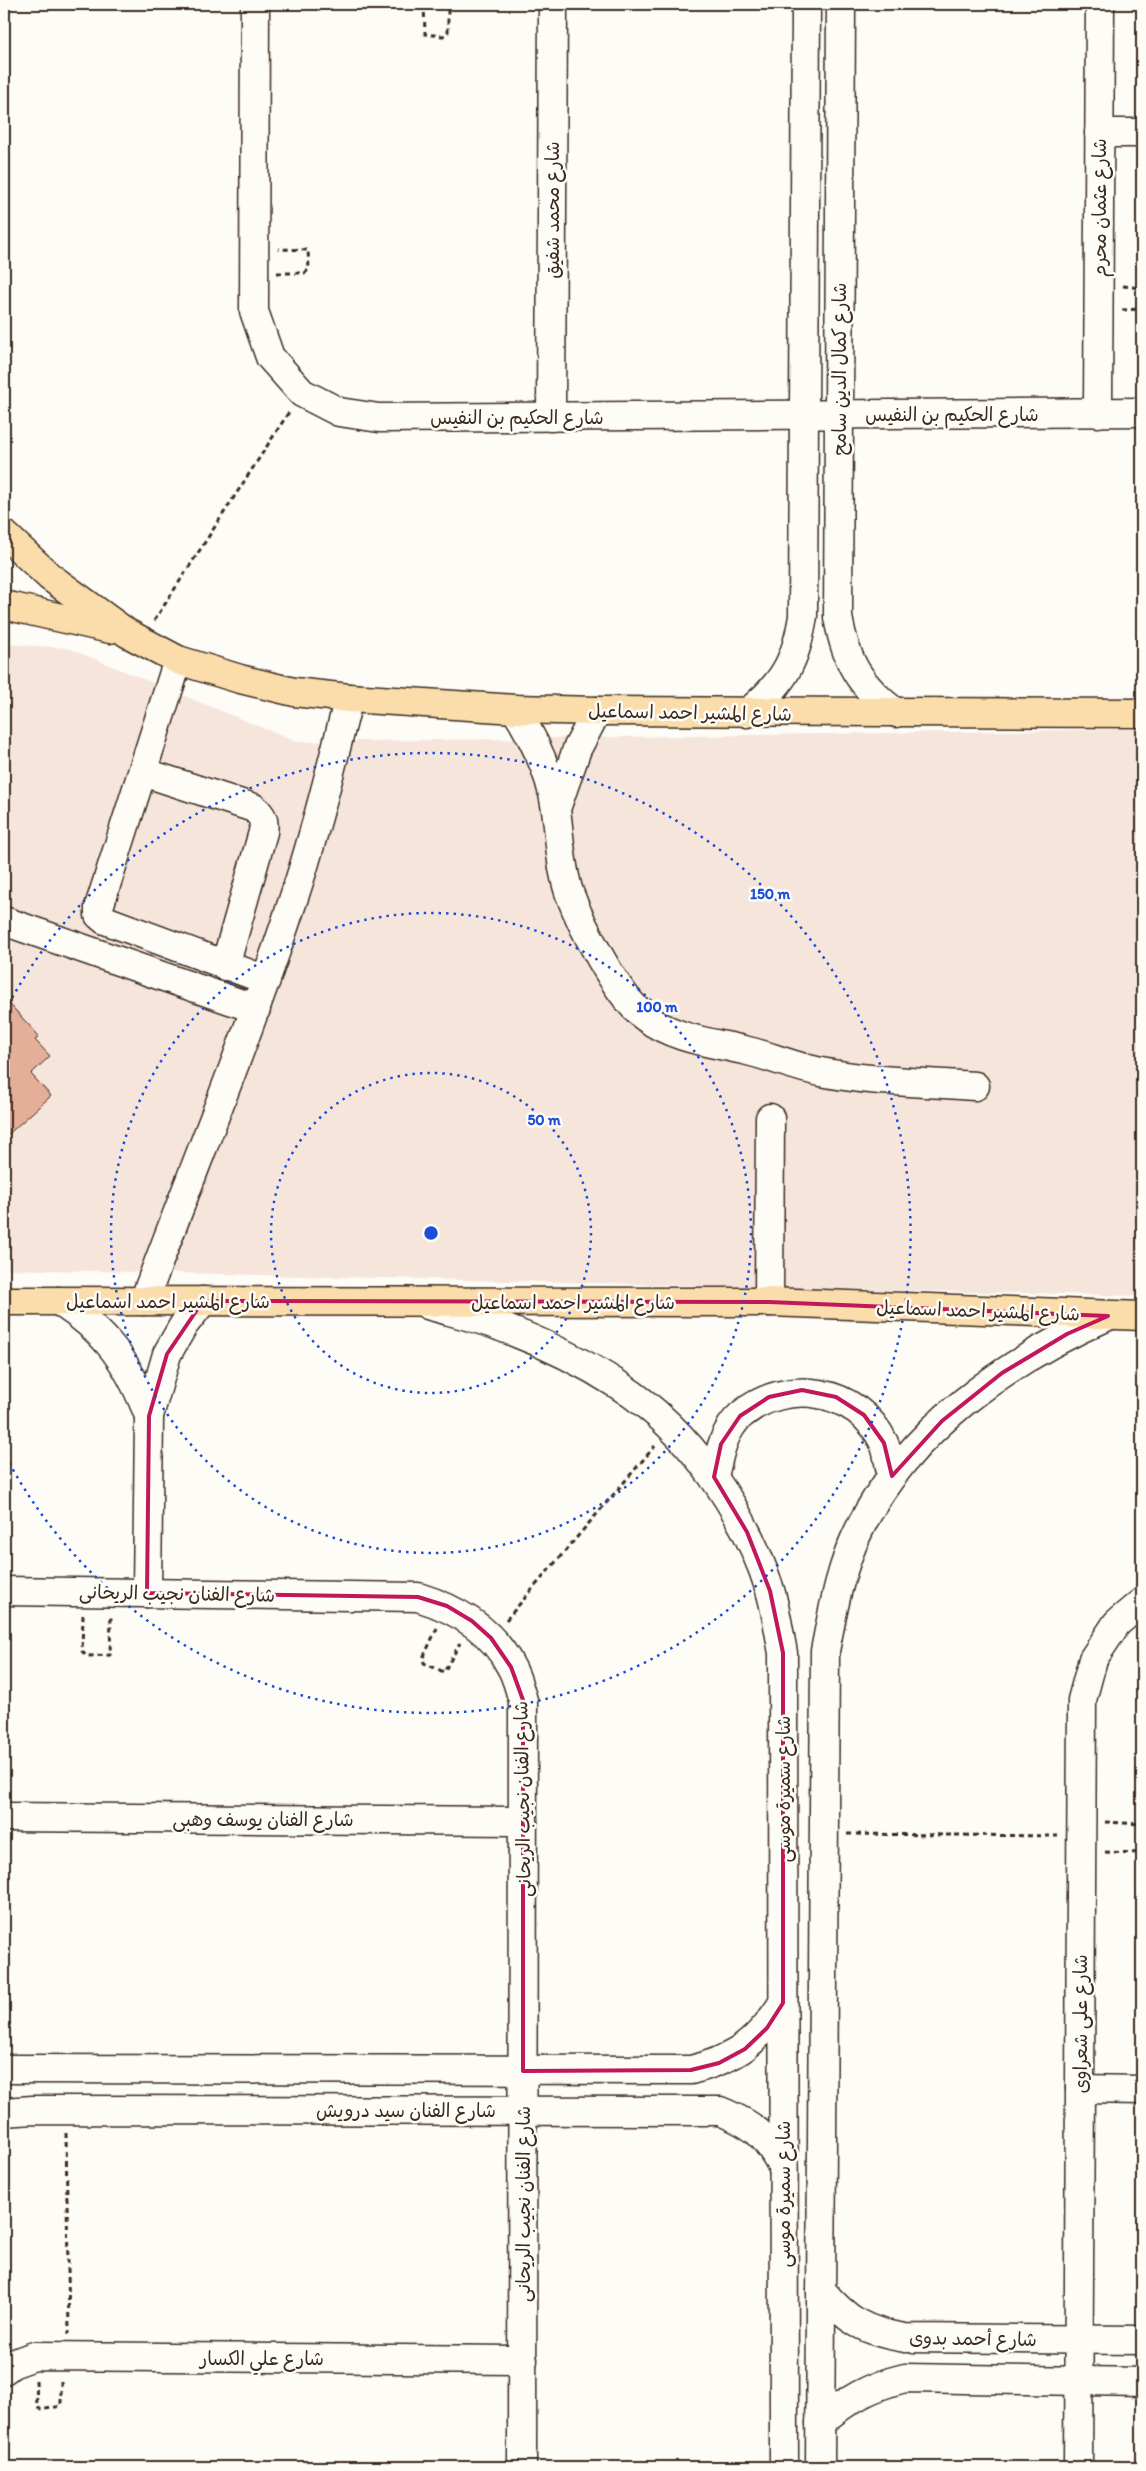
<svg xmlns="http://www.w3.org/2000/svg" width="1146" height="2471" viewBox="0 0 1146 2471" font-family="Itim,'Playpen Sans Arabic',sans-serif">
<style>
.built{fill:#f6e5db}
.building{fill:#e4ae99;stroke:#3b2a1e}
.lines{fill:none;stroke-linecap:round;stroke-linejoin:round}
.minor-casing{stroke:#3b2a1e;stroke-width:31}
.major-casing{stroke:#3b2a1e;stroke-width:31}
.path{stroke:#3b2a1e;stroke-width:3;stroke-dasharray:5 4;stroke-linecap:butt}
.minor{stroke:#fdfcf7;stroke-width:28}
.major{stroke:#faddab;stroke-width:28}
.marked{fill:none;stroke:#c2185b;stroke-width:4;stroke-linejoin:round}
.ring{fill:none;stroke:#1d4ed8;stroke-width:2.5;stroke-dasharray:2.5 5}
.labels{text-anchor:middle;stroke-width:5;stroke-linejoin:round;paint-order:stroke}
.street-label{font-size:19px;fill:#3b2a1e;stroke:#fdfcf7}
.centre{fill:#1d4ed8;stroke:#fdfcf7;stroke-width:2.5}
.ring-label{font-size:15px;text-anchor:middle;font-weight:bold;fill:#1d4ed8;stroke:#fdfcf7;stroke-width:5;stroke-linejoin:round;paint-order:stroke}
</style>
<rect width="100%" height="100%" fill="#fdfcf7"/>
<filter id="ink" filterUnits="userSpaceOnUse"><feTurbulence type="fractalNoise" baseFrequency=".02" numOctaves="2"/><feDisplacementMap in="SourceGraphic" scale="10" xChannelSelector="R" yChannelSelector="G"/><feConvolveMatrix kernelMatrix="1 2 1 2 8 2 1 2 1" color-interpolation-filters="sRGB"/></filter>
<g filter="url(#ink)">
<polygon class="built" points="4,644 68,648 297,742 1142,729 1142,1296 4,1269"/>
<polygon class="building" points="4,998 39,1036 35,1040 50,1056 31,1074 51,1096 4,1138"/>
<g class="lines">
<g class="minor-casing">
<g id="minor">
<polyline points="255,4 254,311 270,357 302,393 339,412 379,418 1142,412"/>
<path d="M841 4 838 617C846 662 859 685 896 713"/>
<polyline points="1099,133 1142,133"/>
<polyline points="1098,413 1100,4"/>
<polyline points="551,417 553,4"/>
<polyline points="178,660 99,907 99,915 105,920 266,980"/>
<path d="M515 709C534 739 551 773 556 810 560 837 560 865 569 892 581 925 617 996 645 1017 675 1039 709 1042 744 1050 770 1056 795 1067 821 1072 871 1082 925 1082 975 1086"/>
<path d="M747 713C783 684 796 662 803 616L806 4"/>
<path d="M143 772 254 808C263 816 265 821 263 832L225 966"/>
<polyline points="556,809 577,749 597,711"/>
<polyline points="4,921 256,1009"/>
<path d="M58 1301C107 1332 128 1362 149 1416"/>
<path d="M144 1301C195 1164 251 1030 296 891 317 828 332 762 349 698"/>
<polyline points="769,1302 770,1118"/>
<path d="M428 1305C452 1312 478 1318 501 1327 542 1342 583 1362 620 1386 690 1431 745 1511 770 1590 776 1610 779 1632 783 1653L784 2467"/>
<path d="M714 1477C719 1455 723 1431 741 1415 786 1377 858 1388 884 1443 888 1452 889 1466 892 1476"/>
<path d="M4 1591 418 1597C457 1609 492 1629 511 1667 517 1677 519 1689 523 1700L522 2467"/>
<polyline points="147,1593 149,1416 167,1354 183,1326 203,1301"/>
<polyline points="4,1817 523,1821"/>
<path d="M4 2069 691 2070C737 2058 757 2043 783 2003"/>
<polyline points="1080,2089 1142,2090"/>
<path d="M4 2112 33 2110 720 2111C756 2126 765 2134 783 2168"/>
<path d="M821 2290C847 2321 866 2332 905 2338L1142 2340"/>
<polyline points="4,2370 12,2364 34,2356 523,2360"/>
<path d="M820 2423C846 2400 871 2386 905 2378L1142 2382"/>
<path d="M820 2467 825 1651C833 1610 840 1568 859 1530 908 1429 1008 1360 1108 1316"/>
<polyline points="1078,2467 1082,1700 1093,1659 1117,1623 1142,1602"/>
</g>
</g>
<g class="major-casing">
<g id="major">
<polyline points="4,534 50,577 127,633 178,660 240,679 294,692 349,698 515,709 597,711 1142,713"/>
<polyline points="4,605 110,629"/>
<polyline points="4,1301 769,1302 1142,1316"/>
</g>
</g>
<g class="path">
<polyline points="424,4 425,34 443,36 448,32 448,4"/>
<polyline points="277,273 305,273 309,269 308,250 278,249"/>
<polyline points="1123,286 1142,288"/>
<polyline points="1122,310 1142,309"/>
<polyline points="154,621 289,412"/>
<polyline points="83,1615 82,1651 86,1656 110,1655 111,1616"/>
<polyline points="506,1620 655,1446"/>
<polyline points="437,1628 423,1658 424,1663 444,1672 460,1643"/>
<polyline points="1105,1822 1142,1824"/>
<polyline points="847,1834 1058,1836"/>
<polyline points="5,1840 6,2046"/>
<polyline points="1105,1852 1142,1853"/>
<polyline points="66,2133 69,2334"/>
<polyline points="36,2380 37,2406 41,2410 61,2406 61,2380"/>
</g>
<use href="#minor" class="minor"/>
<use href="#major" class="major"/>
</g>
</g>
<path class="marked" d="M203 1301 769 1302 1108 1316 1067 1334 1002 1373 942 1421 892 1476 884 1443 864 1415 836 1397 802 1390 769 1397 740 1416 721 1444 714 1477 747 1532 770 1591 783 1653V2003L767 2028 745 2049 719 2063 691 2070 523 2071V1700L511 1667 491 1638 472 1621 447 1606 418 1597 147 1593 149 1416 167 1354Z"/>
<g class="ring">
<circle cx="431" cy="1233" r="160"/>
<circle cx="431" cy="1233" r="320"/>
<path d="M5 1011A480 480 0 1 1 5 1455"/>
</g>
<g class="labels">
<g class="street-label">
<text transform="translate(1099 208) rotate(-90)" y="7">شارع عثمان محرم</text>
<text transform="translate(552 210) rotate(-90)" y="7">شارع محمد شفيق</text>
<text transform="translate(839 369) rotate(-90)" y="7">شارع كمال الدين سامح</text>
<text x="952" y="421">شارع الحكيم بن النفيس</text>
<text x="517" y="424">شارع الحكيم بن النفيس</text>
<text transform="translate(690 712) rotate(1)" y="7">شارع المشير احمد اسماعيل</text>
<text x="168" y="1308">شارع المشير احمد اسماعيل</text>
<text x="573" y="1309">شارع المشير احمد اسماعيل</text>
<text transform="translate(978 1310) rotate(2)" y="7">شارع المشير احمد اسماعيل</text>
<text transform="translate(177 1593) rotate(1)" y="7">شارع الفنان نجيب الريحانى</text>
<text transform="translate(783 1789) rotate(-90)" y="7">شارع سميرة موسى</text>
<text transform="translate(522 1799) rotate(-91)" y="7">شارع الفنان نجيب الريحانى</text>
<text x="263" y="1826">شارع الفنان يوسف وهبى</text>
<text transform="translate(1080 2024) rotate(-90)" y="7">شارع على شعراوى</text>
<text x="406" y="2117">شارع الفنان سيد درويش</text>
<text transform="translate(783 2194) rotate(-90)" y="7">شارع سميرة موسى</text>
<text transform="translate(523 2204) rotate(-90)" y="7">شارع الفنان نجيب الريحانى</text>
<text transform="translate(973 2338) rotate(1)" y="7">شارع أحمد بدوى</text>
<text x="262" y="2365">شارع علي الكسار</text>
</g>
</g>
<circle cx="431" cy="1233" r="8" class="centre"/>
<g class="ring-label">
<text x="770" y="899">150 m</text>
<text x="657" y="1012">100 m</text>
<text x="544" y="1125">50 m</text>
</g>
<rect width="1146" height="2471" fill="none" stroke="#fdfcf7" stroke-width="20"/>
<rect x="10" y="10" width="1126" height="2451" fill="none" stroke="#3b2a1e" stroke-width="2" filter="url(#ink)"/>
</svg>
